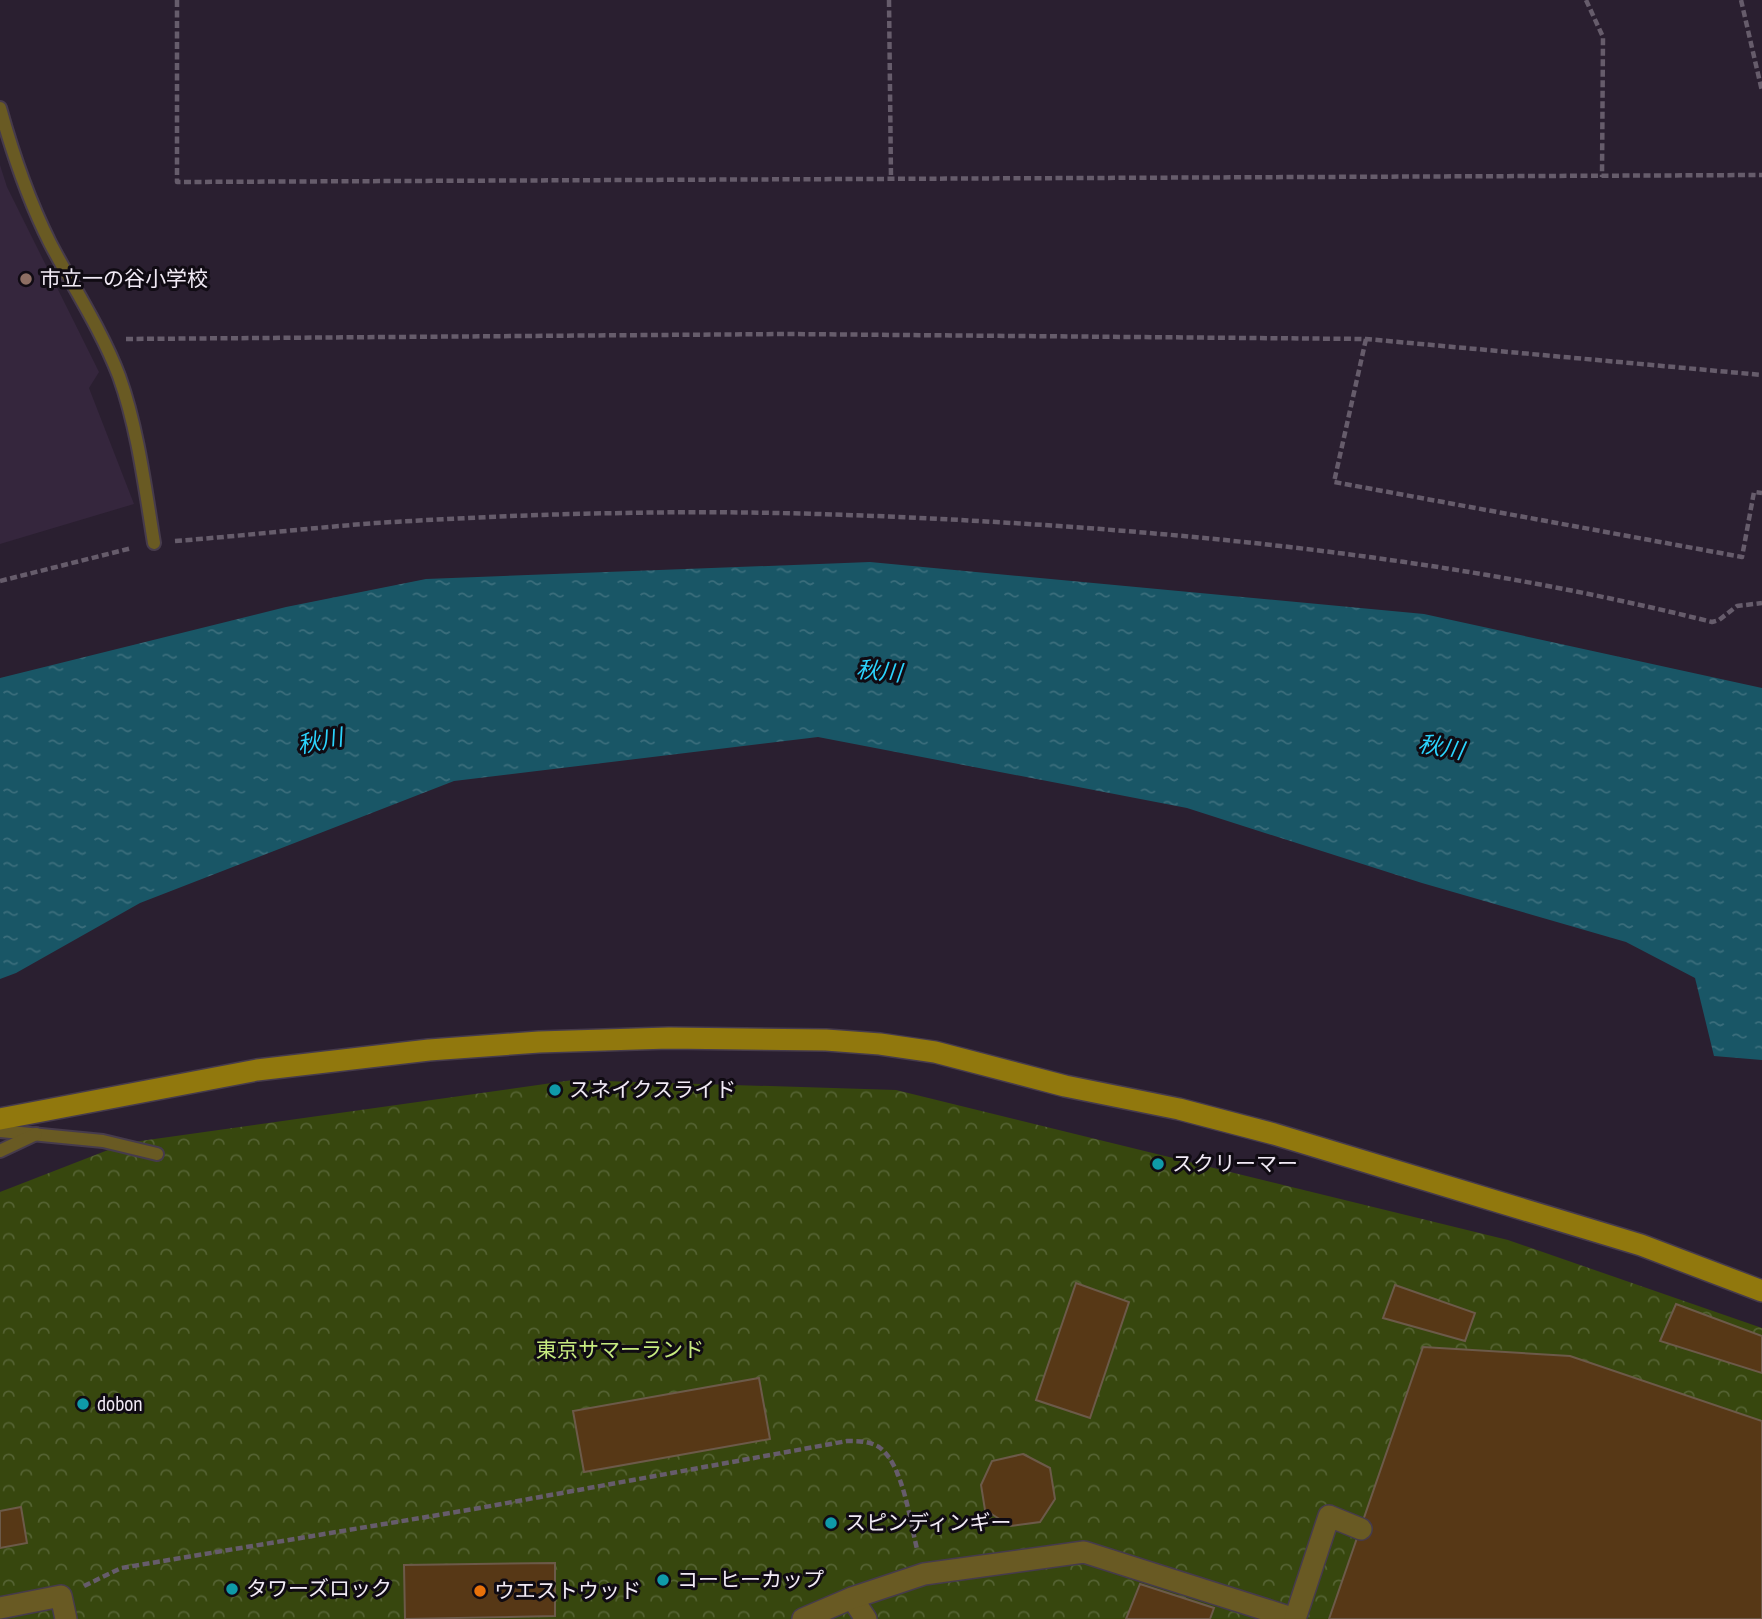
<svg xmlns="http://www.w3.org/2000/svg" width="1762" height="1619" viewBox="0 0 1762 1619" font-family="'PT Sans Narrow','Noto Sans JP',sans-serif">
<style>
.built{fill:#35263d}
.park{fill:url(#park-crowns)}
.water{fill:url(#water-ripples)}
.building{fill:#573816;stroke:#6c5a49;stroke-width:2}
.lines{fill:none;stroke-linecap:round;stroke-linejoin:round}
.lane-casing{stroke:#463b4c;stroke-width:16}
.street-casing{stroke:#463b4c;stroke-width:24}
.secondary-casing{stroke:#463b4c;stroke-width:24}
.path{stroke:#665c6b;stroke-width:4.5;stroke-dasharray:7 3.5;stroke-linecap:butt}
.lane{stroke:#695a23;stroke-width:12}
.street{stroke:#695a23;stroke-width:21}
.secondary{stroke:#91780d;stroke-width:21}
.education-dot{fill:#8d6e63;stroke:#100b13;stroke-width:2.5}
.culture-dot{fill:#0f9aa8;stroke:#100b13;stroke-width:2.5}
.food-dot{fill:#e8710a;stroke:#100b13;stroke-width:2.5}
.labels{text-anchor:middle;stroke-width:6;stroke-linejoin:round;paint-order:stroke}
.poi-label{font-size:21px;fill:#f1eaf5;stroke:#100b13;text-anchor:start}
.park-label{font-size:21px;fill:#c7eb80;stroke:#100b13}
.water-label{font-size:23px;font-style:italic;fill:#2bd4fe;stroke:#100b13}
</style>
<defs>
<pattern id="park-crowns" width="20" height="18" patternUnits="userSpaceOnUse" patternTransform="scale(1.75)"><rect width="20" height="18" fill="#37470e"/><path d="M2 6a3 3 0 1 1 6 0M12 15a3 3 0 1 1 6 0" fill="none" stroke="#546232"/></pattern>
<pattern id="water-ripples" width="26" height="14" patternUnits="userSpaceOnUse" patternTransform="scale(1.75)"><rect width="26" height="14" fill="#195666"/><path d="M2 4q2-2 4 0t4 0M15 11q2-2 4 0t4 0" fill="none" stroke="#3b6e7c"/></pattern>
</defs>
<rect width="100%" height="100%" fill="#2a1f30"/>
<polygon class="built" points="0,165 7,187 99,372 89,388 134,504 0,544"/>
<polygon class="park" points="573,1080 896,1090 1508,1240 1762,1328 1762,1619 0,1619 0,1192 126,1143"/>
<polygon class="water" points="870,562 1424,614 1762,688 1762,1060 1714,1056 1695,978 1626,942 1422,883 1187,808 818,737 454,781 140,903 16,973 0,979 0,678 286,607 426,579"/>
<g class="building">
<polygon points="1076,1283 1129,1302 1090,1418 1036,1400"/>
<polygon points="1395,1285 1475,1313 1465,1341 1383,1318"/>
<polygon points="1676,1304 1762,1336 1762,1373 1660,1341"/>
<polygon points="1423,1347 1570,1356 1762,1421 1762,1619 1329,1619"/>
<polygon points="759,1378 770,1439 584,1472 573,1411"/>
<polygon points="1023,1454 1050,1468 1055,1499 1040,1522 1011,1526 985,1510 981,1485 992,1461"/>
<polygon points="21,1507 27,1543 0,1548 0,1511"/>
<polygon points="555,1563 555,1616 405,1619 404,1565"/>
<polygon points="1140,1584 1214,1608 1210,1619 1126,1619"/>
</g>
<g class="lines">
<g class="lane-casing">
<g id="lane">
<path d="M0 108C13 155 28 199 50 243 73 287 101 329 119 376 138 429 145 488 154 543"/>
<polyline points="0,1131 103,1141 157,1154"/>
<polyline points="0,1151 36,1134"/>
</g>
</g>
<g class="street-casing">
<g id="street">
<polyline points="852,1598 866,1619"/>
<polyline points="0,1608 61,1596 66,1619"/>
<polyline points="803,1619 852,1598 924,1574 1084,1552 1295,1619"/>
<polyline points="1295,1619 1329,1516 1361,1529"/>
</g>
</g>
<g class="secondary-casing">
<polyline id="secondary" points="0,1119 257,1070 429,1050 539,1042 669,1038 826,1040 880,1044 935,1052 1065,1086 1179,1109 1274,1134 1641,1245 1762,1291"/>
</g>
<g class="path">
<polyline points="177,0 177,182 1762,175"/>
<polyline points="889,0 891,179"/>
<polyline points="1586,0 1603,37 1602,177"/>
<polyline points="1741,0 1762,91"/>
<polyline points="126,339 787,334 1366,339 1762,375"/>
<polyline points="1366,339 1334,482 1742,557 1754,492 1762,493"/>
<path d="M175 541C242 536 309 528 376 523 459 518 542 514 625 513 764 510 905 516 1044 525 1268 540 1493 567 1712 622L1719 620 1737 606 1762 603"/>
<polyline points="0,581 132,548"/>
<path d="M84 1586 121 1568 474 1509 847 1441C858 1441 869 1441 879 1447 903 1464 910 1521 917 1549"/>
</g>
<use href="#lane" class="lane"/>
<use href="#street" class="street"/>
<use href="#secondary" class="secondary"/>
</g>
<circle class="education-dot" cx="26" cy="279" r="7"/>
<g class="culture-dot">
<circle cx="555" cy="1090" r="7"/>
<circle cx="1158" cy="1164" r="7"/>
<circle cx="83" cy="1404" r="7"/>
<circle cx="831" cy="1523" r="7"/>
<circle cx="663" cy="1580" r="7"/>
<circle cx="232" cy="1589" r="7"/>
</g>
<circle class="food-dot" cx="480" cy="1591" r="7"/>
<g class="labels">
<g class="poi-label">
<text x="40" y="286">市立一の谷小学校</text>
<text x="569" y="1097">スネイクスライド</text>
<text x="1172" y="1171">スクリーマー</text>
<text x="97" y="1411">dobon</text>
<text x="845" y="1530">スピンディンギー</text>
<text x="677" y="1587">コーヒーカップ</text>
<text x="246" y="1596">タワーズロック</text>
<text x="494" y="1598">ウエストウッド</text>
</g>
<g class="park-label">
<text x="620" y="1357">東京サマーランド</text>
</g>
<g class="water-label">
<text transform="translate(879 671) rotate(5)" y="8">秋川</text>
<text transform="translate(320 741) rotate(-11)" y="8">秋川</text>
<text transform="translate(1441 747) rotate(10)" y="8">秋川</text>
</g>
</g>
</svg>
